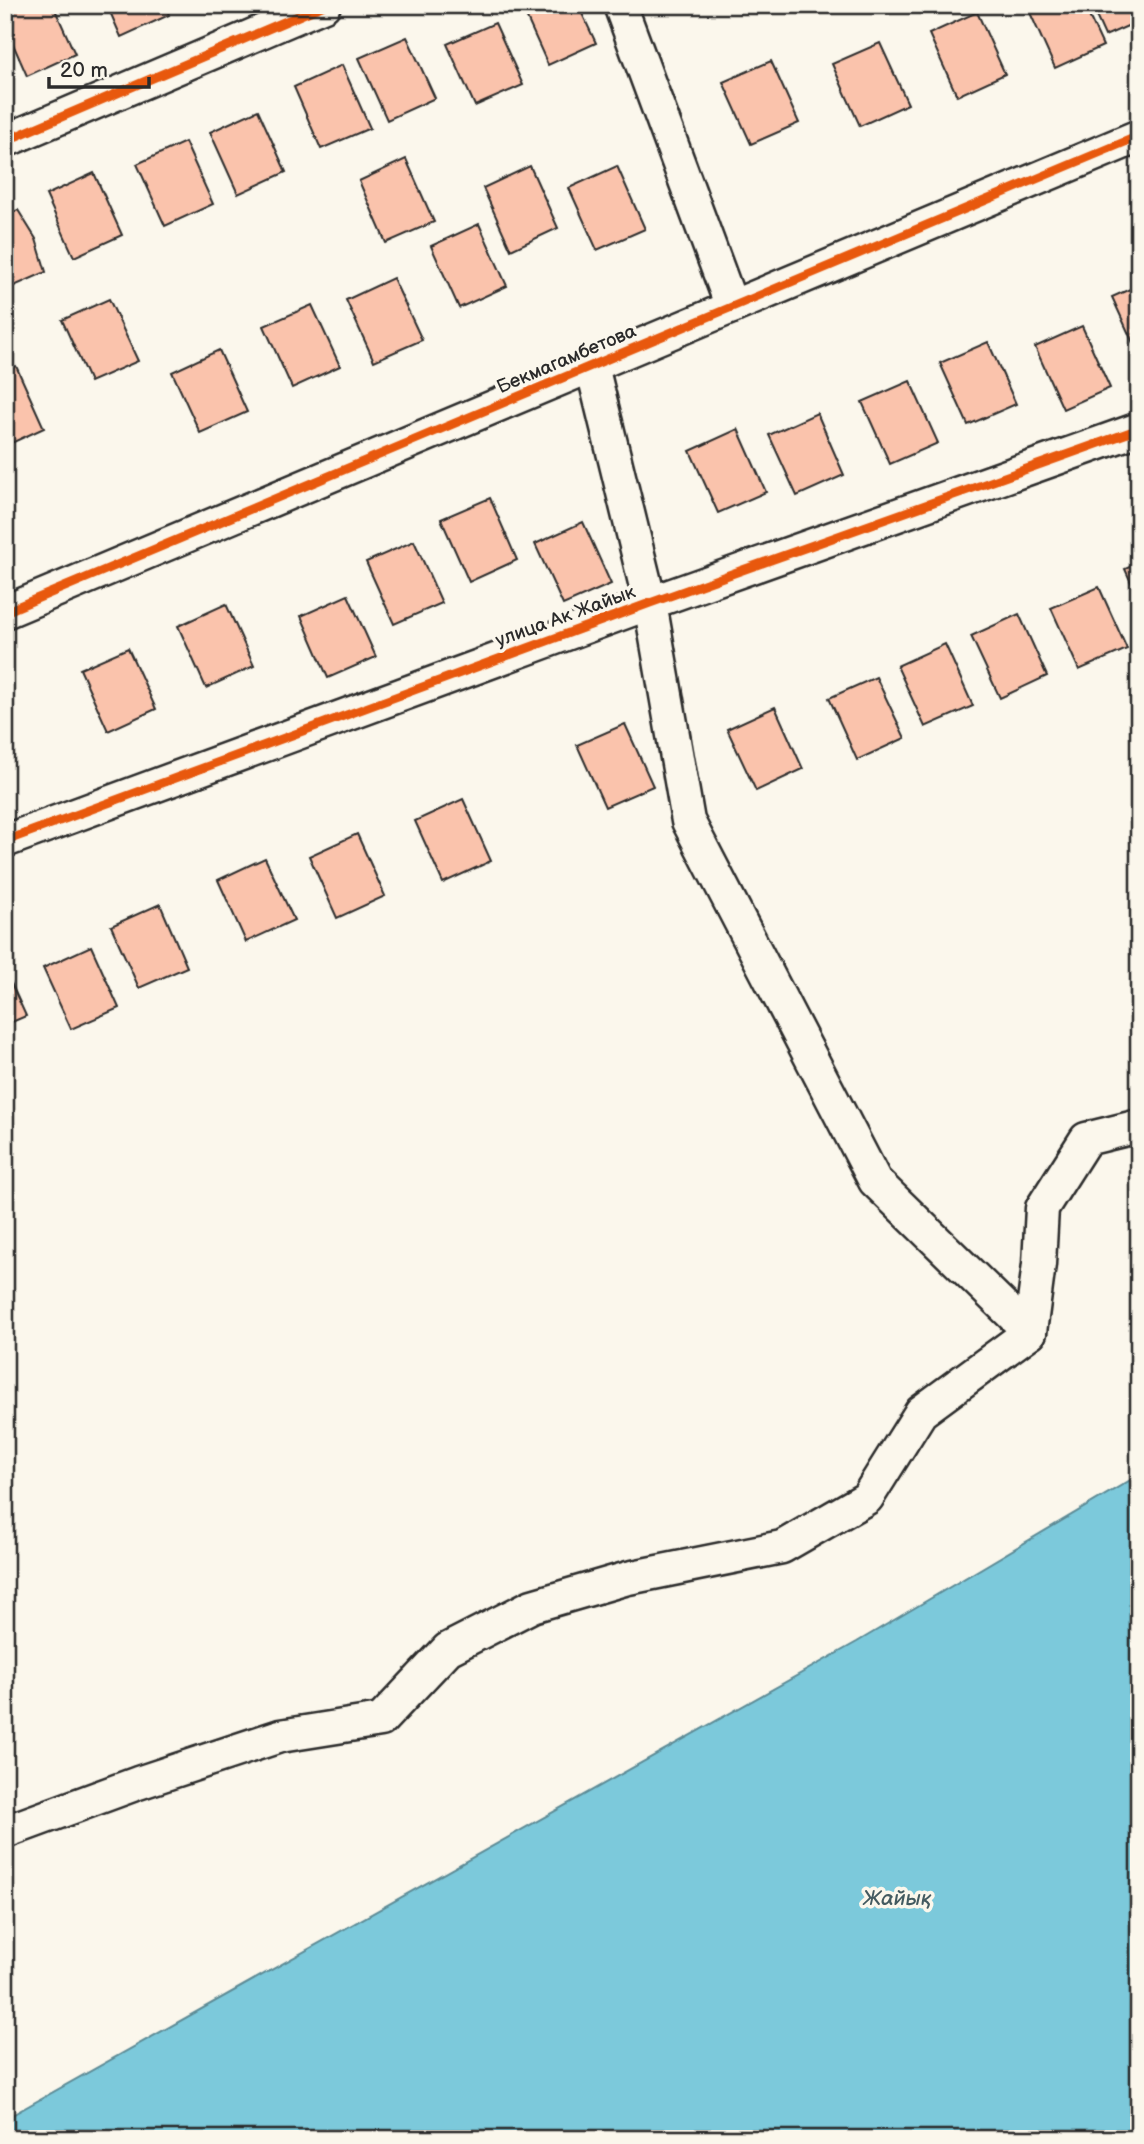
<svg xmlns="http://www.w3.org/2000/svg" width="1144" height="2144" viewBox="0 0 1144 2144" font-family="'Balsamiq Sans',sans-serif">
<style>
.water{fill:#7cc9db;stroke:#5c8a95;stroke-width:2}
.building{fill:#fac3ac;stroke:#2b2b2b;stroke-width:2}
.lines{fill:none;stroke-linecap:round;stroke-linejoin:round}
.minor-casing{stroke:#2b2b2b;stroke-width:37}
.minor{stroke:#fbf7ec;stroke-width:32}
.cycleway-casing{stroke:#fbf7ec;stroke-width:13}
.cycleway{stroke:#e8590c;stroke-width:9}
.labels{text-anchor:middle;stroke-width:7;stroke-linejoin:round;paint-order:stroke}
.street-label{font-size:19px;fill:#2b2b2b;stroke:#fbf7ec}
.water-label{font-size:21px;font-style:italic;fill:#435a60;stroke:#fbf7ec}
</style>
<rect width="100%" height="100%" fill="#fbf7ec"/>
<filter id="ink" filterUnits="userSpaceOnUse"><feTurbulence type="fractalNoise" baseFrequency=".0143" numOctaves="2"/><feDisplacementMap in="SourceGraphic" scale="14" xChannelSelector="R" yChannelSelector="G"/><feConvolveMatrix kernelMatrix="1 2 1 2 8 2 1 2 1" color-interpolation-filters="sRGB"/></filter>
<g filter="url(#ink)">
<polygon class="water" points="1139,1475 1139,2139 5,2139 5,2119 857,1642"/>
<g class="building">
<polygon points="18,5 53,5 75,54 27,76 5,26 5,11"/>
<polygon points="107,5 165,5 169,15 121,37"/>
<polygon points="521,5 578,5 596,43 548,65"/>
<polygon points="1084,5 1103,46 1055,68 1027,6"/>
<polygon points="1091,5 1139,5 1139,21 1105,36"/>
<polygon points="977,12 1005,74 957,96 929,34"/>
<polygon points="495,23 523,85 475,106 447,44"/>
<polygon points="407,37 435,98 387,120 359,58"/>
<polygon points="880,43 908,104 860,126 832,64"/>
<polygon points="771,61 799,123 751,144 723,82"/>
<polygon points="342,65 370,128 321,149 294,87"/>
<polygon points="258,110 286,172 238,194 210,132"/>
<polygon points="185,142 213,204 165,226 137,164"/>
<polygon points="406,159 434,222 386,243 359,181"/>
<polygon points="530,166 558,228 511,250 483,188"/>
<polygon points="617,166 645,229 597,250 569,188"/>
<polygon points="94,173 122,235 74,257 46,195"/>
<polygon points="18,210 36,239 46,272 5,290 5,215"/>
<polygon points="479,224 507,286 459,308 431,246"/>
<polygon points="393,278 422,340 374,361 346,300"/>
<polygon points="1139,285 1139,356 1112,297"/>
<polygon points="109,299 138,361 90,382 62,320"/>
<polygon points="312,305 340,366 292,388 264,326"/>
<polygon points="1082,326 1110,388 1063,409 1035,347"/>
<polygon points="988,342 1016,404 968,425 940,363"/>
<polygon points="219,350 247,412 200,433 172,372"/>
<polygon points="16,366 44,428 5,446 5,371"/>
<polygon points="910,381 938,443 890,464 862,402"/>
<polygon points="817,413 844,475 797,496 769,435"/>
<polygon points="738,429 766,492 718,513 690,451"/>
<polygon points="490,498 517,560 469,582 441,519"/>
<polygon points="583,522 611,584 563,605 535,544"/>
<polygon points="414,541 442,603 394,624 366,562"/>
<polygon points="1139,563 1139,600 1125,569"/>
<polygon points="1099,587 1127,649 1079,670 1051,608"/>
<polygon points="348,595 376,657 328,678 301,616"/>
<polygon points="226,604 254,666 206,688 178,626"/>
<polygon points="1019,614 1047,676 1000,698 971,636"/>
<polygon points="945,644 973,706 925,727 897,666"/>
<polygon points="128,648 156,709 108,731 80,669"/>
<polygon points="876,677 905,738 857,760 829,698"/>
<polygon points="775,707 803,769 756,791 727,729"/>
<polygon points="625,724 653,786 605,807 577,745"/>
<polygon points="463,799 491,861 443,883 415,821"/>
<polygon points="357,834 385,896 337,918 309,856"/>
<polygon points="265,858 294,920 246,942 218,880"/>
<polygon points="160,904 187,967 139,988 111,926"/>
<polygon points="91,946 119,1008 71,1029 43,968"/>
<polygon points="5,970 26,1016 5,1025"/>
</g>
<g class="lines">
<g class="minor-casing">
<g id="minor">
<polyline points="620,5 732,307"/>
<polyline points="5,141 324,5"/>
<polyline points="592,366 650,603 688,821 875,1181 1030,1332"/>
<polyline points="5,612 1139,136"/>
<polyline points="5,841 650,603 1139,429"/>
<polyline points="5,1832 138,1783 280,1736 381,1720 448,1649 532,1606 628,1578 782,1547 867,1498 921,1412 1030,1332 1039,1264 1042,1208 1086,1139 1139,1126"/>
</g>
</g>
<use href="#minor" class="minor"/>
<g class="cycleway-casing">
<g id="cycleway">
<polyline points="5,141 324,5"/>
<polyline points="5,612 1139,136"/>
<polyline points="5,841 650,603 1139,429"/>
</g>
</g>
<use href="#cycleway" class="cycleway"/>
</g>
</g>
<g class="labels">
<g class="street-label">
<text transform="translate(566 358) rotate(-23)" y="7">Бекмагамбетова</text>
<text transform="translate(565 615) rotate(-20)" y="7">улица Ак Жайык</text>
</g>
<g class="water-label">
<text x="897" y="1905">Жайық</text>
</g>
</g>
<rect width="1144" height="2144" fill="none" stroke="#fbf7ec" stroke-width="28"/>
<rect x="14" y="14" width="1116" height="2116" fill="none" stroke="#2b2b2b" stroke-width="2.5" filter="url(#ink)"/>
<path d="M49 77v10h100v-10" fill="none" stroke="#2b2b2b" stroke-width="3.5"/>
<text x="60" y="77" font-size="21" fill="#2b2b2b" stroke="#fbf7ec" stroke-width="5" paint-order="stroke">20 m</text>
</svg>
